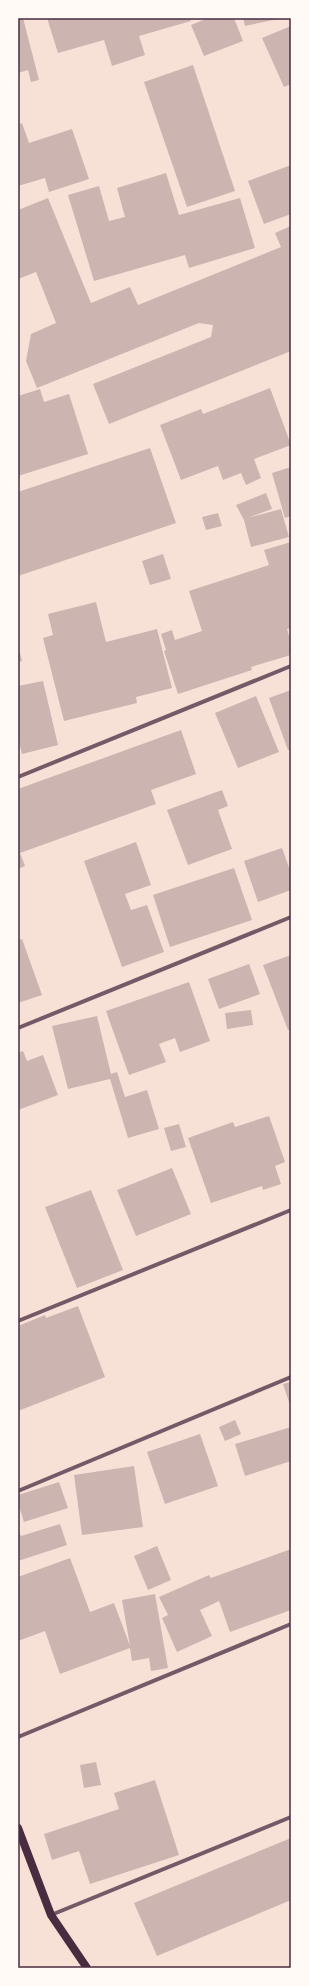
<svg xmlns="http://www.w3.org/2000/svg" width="309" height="1986" viewBox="0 0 309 1986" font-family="Mulish,sans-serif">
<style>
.building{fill:#ccb4b1}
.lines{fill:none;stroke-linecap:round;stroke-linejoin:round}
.minor{stroke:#755966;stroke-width:4}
.secondary{stroke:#4a2c40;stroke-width:8}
.neatline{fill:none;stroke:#4a2c40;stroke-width:1.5}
</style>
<rect width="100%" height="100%" fill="#f7e1d7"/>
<g class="building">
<polygon points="18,18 23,18 39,80 31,82 28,70 18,73"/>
<polygon points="47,18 190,18 191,21 139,36 145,55 112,66 104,40 58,53"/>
<polygon points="208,18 234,18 243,41 204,56 191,25"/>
<polygon points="243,18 278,18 278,19 245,26"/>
<polygon points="291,26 291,84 284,87 262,38"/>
<polygon points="193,65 235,191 187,207 144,82"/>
<polygon points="22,123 29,143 72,129 89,179 49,192 45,178 18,186 18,125"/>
<polygon points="291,165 291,214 264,224 248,181"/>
<polygon points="166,173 179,215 240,198 255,248 189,268 185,255 94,281 68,195 99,186 109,221 125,217 117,188"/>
<polygon points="48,198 91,303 130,287 138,305 281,247 275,233 291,226 291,351 109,424 93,384 211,337 213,325 199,323 37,388 26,361 31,334 56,323 36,272 18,279 18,210"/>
<polygon points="270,388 291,445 254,459 261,478 246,485 241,473 223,480 218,466 181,480 160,425 201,409 203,414"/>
<polygon points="40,389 44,402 69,394 88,454 18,476 18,396"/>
<polygon points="150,448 176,523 18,576 18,492"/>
<polygon points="291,467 291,516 285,518 272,473"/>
<polygon points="266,493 272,509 247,518 281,509 289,537 251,547 244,520 236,505"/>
<polygon points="218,513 222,526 206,530 202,517"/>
<polygon points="291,542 291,628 287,629 291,642 291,655 251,667 252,670 178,694 164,651 166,650 161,634 172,630 175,640 202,631 189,591 269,565 264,550"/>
<polygon points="163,554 171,579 150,585 142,561"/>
<polygon points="96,602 106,642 157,629 172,688 136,697 137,703 64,721 43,638 53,635 48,614"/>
<polygon points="18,646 22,661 18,662"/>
<polygon points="43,681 58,745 22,754 18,739 18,686"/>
<polygon points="291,690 291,750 288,750 269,698"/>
<polygon points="256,696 279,752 238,768 215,713"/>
<polygon points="181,730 196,774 151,790 156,804 20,853 25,866 18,869 18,789"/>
<polygon points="222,790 228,806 218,810 232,849 188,865 167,810"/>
<polygon points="136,842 151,885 125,894 131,910 147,905 164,952 122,967 84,861"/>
<polygon points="282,848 291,873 291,890 258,902 244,861"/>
<polygon points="234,868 252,920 170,947 153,895"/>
<polygon points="22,939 42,995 18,1003 18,940"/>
<polygon points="291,955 291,1029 288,1030 263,965"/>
<polygon points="249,964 260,994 219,1009 208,979"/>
<polygon points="189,982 210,1041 180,1052 175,1038 159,1044 166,1062 129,1075 106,1011"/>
<polygon points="251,1010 253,1025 227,1029 225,1013"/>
<polygon points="97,1016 111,1074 117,1072 125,1097 147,1090 159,1129 128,1138 110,1079 68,1089 52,1026"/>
<polygon points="23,1051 27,1061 43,1055 58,1095 18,1110 18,1053"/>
<polygon points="269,1116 285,1162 275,1166 281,1184 263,1190 262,1186 211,1203 188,1138 233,1122 235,1127"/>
<polygon points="179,1124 186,1147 171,1151 164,1128"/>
<polygon points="172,1168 191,1214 136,1236 117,1190"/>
<polygon points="91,1190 123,1270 77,1288 45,1207"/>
<polygon points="78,1306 105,1377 18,1411 18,1326 45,1315 46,1318"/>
<polygon points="291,1382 291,1408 283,1384"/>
<polygon points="235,1420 241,1434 225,1441 219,1427"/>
<polygon points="291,1427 291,1461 245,1476 235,1444"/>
<polygon points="200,1434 218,1486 165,1504 147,1452"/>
<polygon points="134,1466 143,1527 82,1535 74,1475"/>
<polygon points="59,1482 68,1508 24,1522 18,1503 18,1495"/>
<polygon points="60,1524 67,1545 18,1561 18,1529 21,1536"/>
<polygon points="157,1546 171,1580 148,1590 134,1556"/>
<polygon points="291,1549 291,1610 230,1632 219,1601 200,1610 212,1636 177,1652 162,1618 168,1615 159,1597 209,1575 211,1578"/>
<polygon points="70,1558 90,1612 114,1603 130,1646 122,1600 155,1594 168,1668 151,1671 149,1658 132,1661 130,1648 60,1674 45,1631 18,1641 18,1577"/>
<polygon points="96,1762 101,1785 84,1788 80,1765"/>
<polygon points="155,1780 179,1855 90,1884 79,1851 52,1860 44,1834 119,1809 114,1793"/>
<polygon points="291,1838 291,1900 157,1956 134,1903"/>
</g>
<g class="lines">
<g class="minor">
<polyline points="18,777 291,666"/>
<polyline points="18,1028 291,917"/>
<polyline points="18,1321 291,1210"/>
<polyline points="18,1491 291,1377"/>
<polyline points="18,1737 291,1624"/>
<polyline points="51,1915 291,1817"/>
</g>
<polyline class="secondary" points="18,1828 51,1915 87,1968"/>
</g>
<rect width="309" height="1986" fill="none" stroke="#fffaf5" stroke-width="38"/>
<rect x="19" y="19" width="271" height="1948" class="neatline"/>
</svg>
